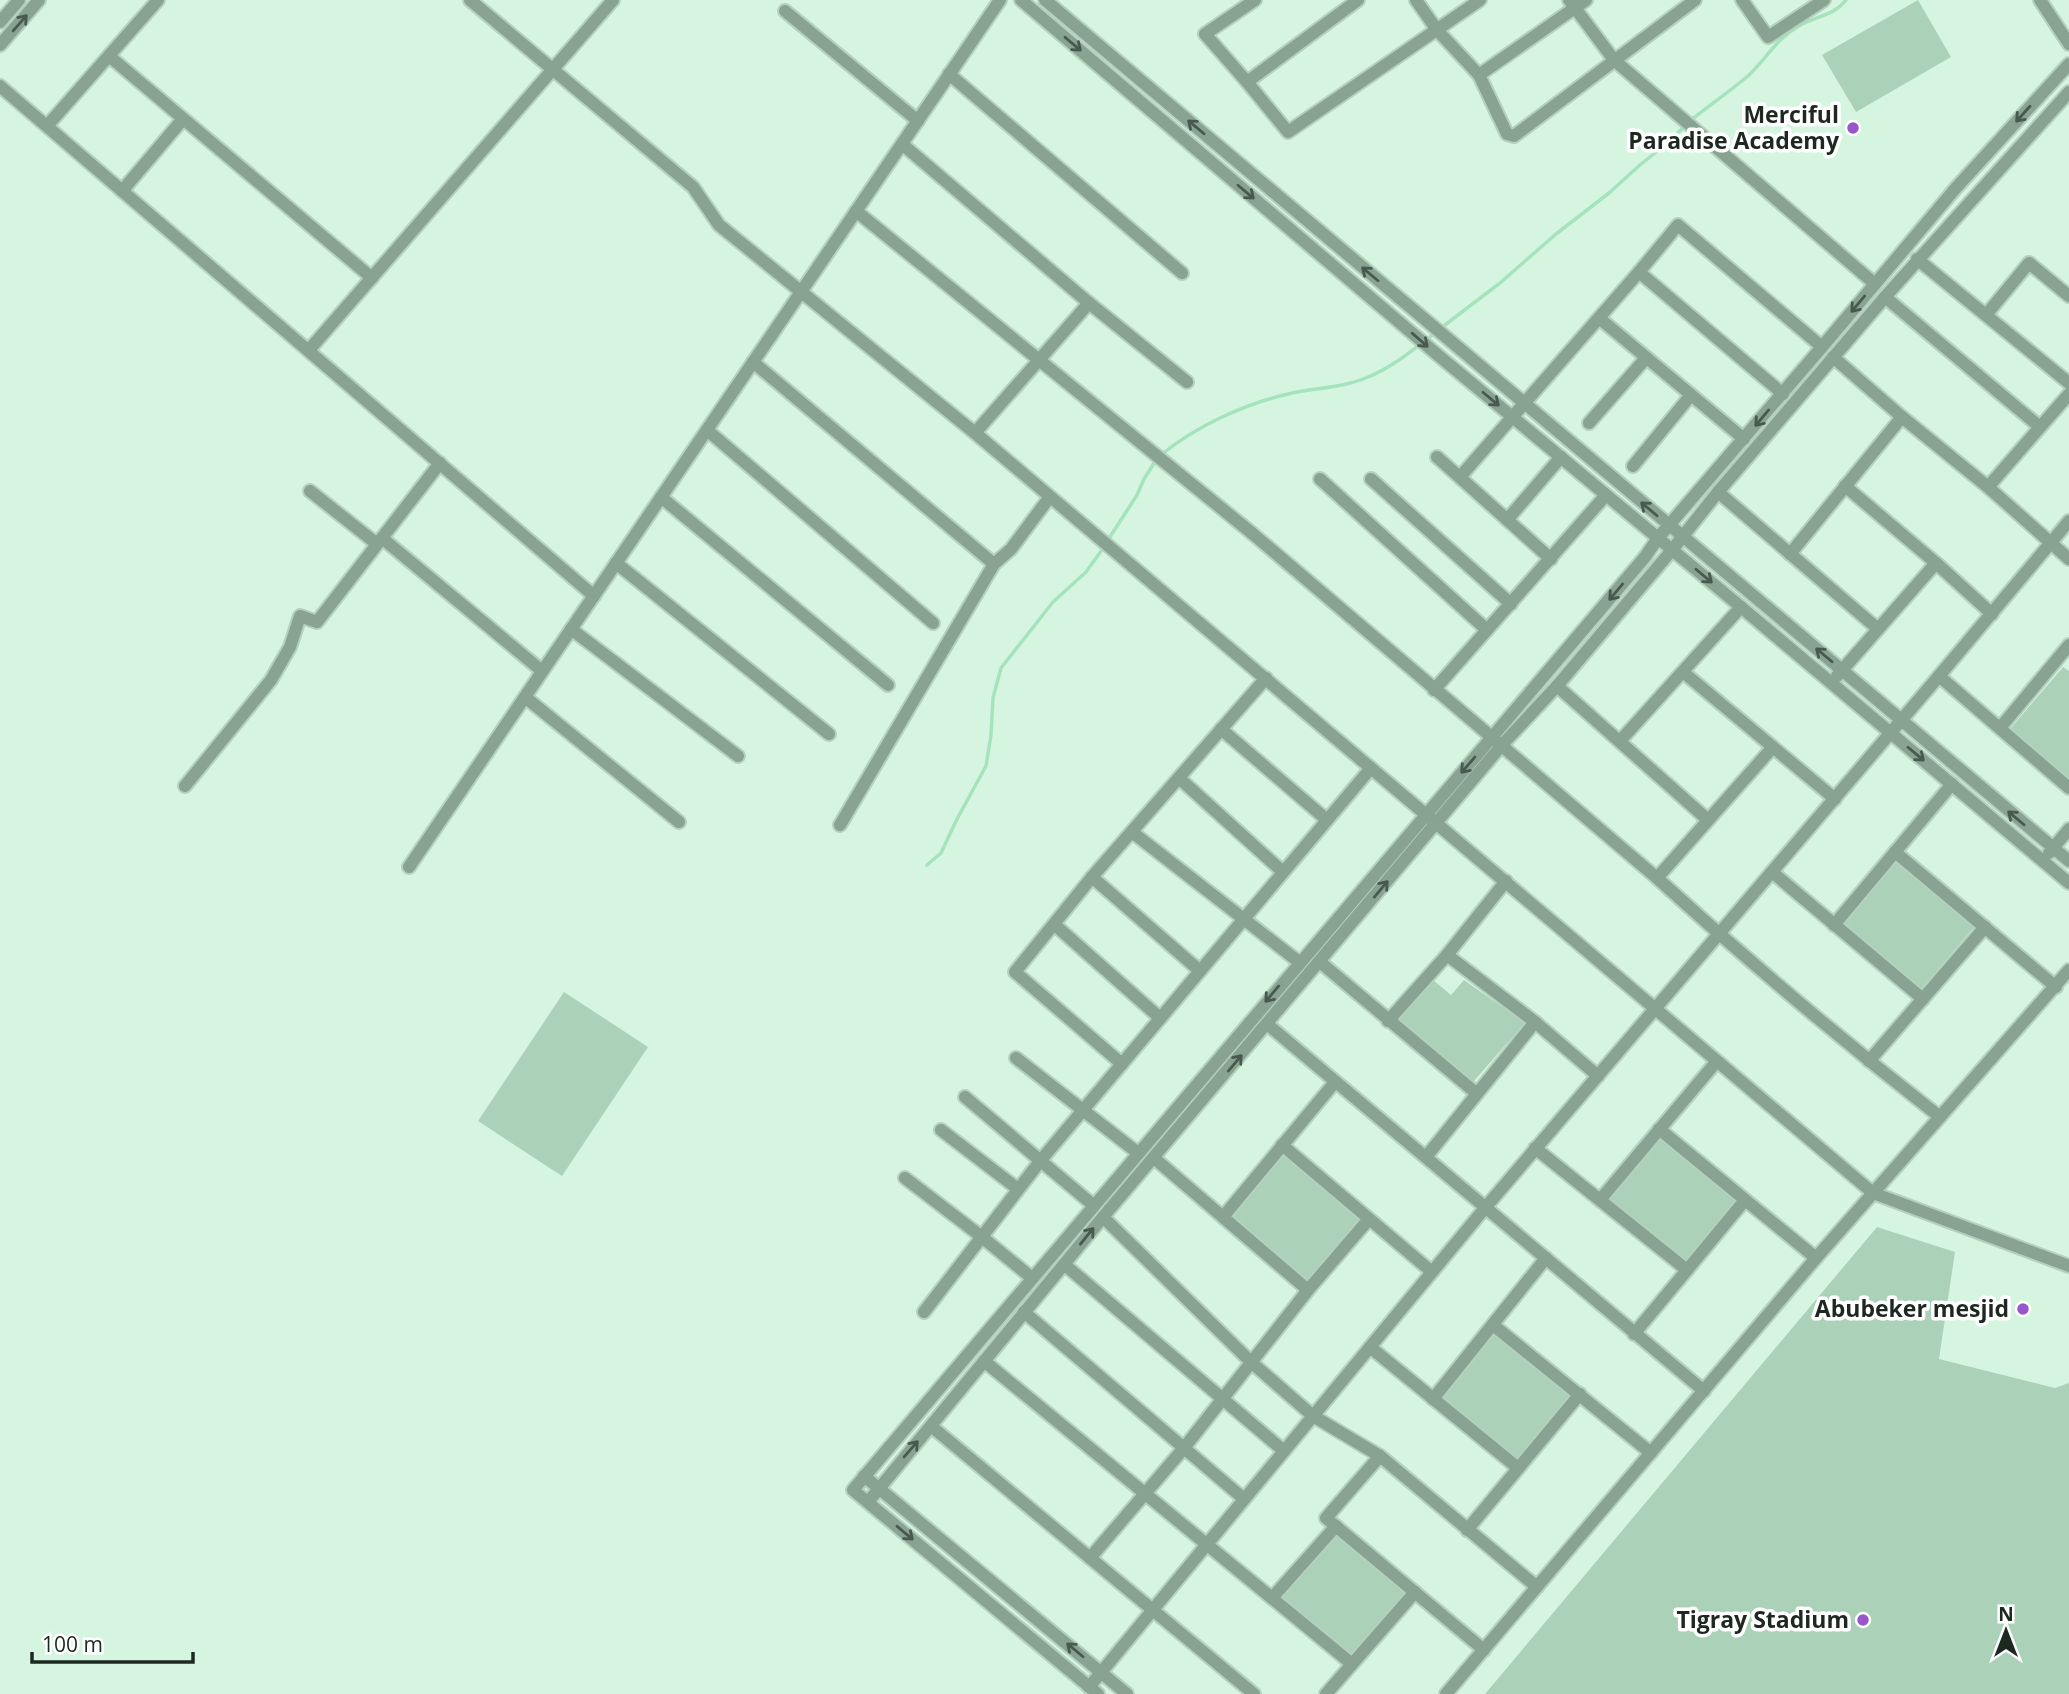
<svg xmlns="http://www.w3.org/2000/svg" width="2069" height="1694" viewBox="0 0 2069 1694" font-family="'Open Sans',sans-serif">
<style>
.green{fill:#abd2b9}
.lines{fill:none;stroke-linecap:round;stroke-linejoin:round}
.stream{stroke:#a5e3bd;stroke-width:3.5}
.minor-casing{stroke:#b5d0be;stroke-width:16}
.minor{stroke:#89a392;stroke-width:12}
.oneway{stroke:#48594e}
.poi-dot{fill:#9756cb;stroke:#fff;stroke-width:2.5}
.labels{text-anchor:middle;stroke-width:7;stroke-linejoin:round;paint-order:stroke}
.poi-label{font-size:23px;font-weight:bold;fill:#1d2821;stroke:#fff;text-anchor:end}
</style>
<rect width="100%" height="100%" fill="#d6f5e1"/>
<g class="green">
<polygon points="1918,0 1951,57 1856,112 1822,55"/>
<polygon points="2063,667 2069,671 2069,778 2010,729"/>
<polygon points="1896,861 1974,927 1921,989 1843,924"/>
<polygon points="1433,980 1451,995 1464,980 1525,1023 1473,1082 1399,1020"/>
<polygon points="564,992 648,1047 562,1176 478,1121"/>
<polygon points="1660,1139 1736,1201 1685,1261 1610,1199"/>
<polygon points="1282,1154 1362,1220 1309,1282 1230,1216"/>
<polygon points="1877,1227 1955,1252 1939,1359 2055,1388 2069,1383 2069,1694 1485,1694"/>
<polygon points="1495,1333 1571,1395 1518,1459 1443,1397"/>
<polygon points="1334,1533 1406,1594 1354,1656 1281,1596"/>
</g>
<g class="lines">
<g class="stream">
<path d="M1691 120C1710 105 1730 91 1748 76 1766 59 1776 39 1799 26 1815 16 1834 16 1846 0"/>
<polyline points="1441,328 1500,283 1556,234 1609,193 1640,165 1670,141 1686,125"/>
<path d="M1162 454C1197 426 1244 404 1288 394 1314 388 1343 388 1368 377 1393 367 1414 349 1435 333"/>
<polyline points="1108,540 1137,495 1144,479 1156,460"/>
<polyline points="927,865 941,853 957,819 986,766 991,735 993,698 1001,668 1053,602 1086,572 1104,547"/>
</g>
<g class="minor-casing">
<g id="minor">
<polyline points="470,0 693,187 719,225 975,433 1873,1193 2069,1266"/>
<polyline points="1021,0 1439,356 1741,607 2069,883"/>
<polyline points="1045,0 2069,861"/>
<polyline points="1255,0 1205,34 1247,82 1288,132 1480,0"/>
<polyline points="1416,0 1437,30 1479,75 1507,134 1514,136 1695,0"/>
<polyline points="1569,0 1614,60 1875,284"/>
<polyline points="1742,0 1768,37 1824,0"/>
<polyline points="2040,0 2069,44"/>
<polyline points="785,11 918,121"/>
<polyline points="0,22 19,0"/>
<polyline points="0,45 39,0"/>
<polyline points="109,56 372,278"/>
<polyline points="949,74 1182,273"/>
<polyline points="1479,75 1586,0"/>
<polyline points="1247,82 1358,0"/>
<polyline points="0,86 594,596"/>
<polyline points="47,126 158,0"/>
<polyline points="902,144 1089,303 1187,382"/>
<polyline points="122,191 183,119"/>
<path d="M856 211 1253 534 1657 878C1748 961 1843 1041 1940 1117"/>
<polyline points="1917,259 2069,383"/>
<polyline points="1639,272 1783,394"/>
<polyline points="1885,297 2040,427"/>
<polyline points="1986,315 2029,263 2069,296"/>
<polyline points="1599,318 1744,439"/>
<polyline points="309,350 613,0"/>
<polyline points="1833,357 1902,417 1988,487 2069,559"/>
<polyline points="753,362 994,564"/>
<polyline points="1589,423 1646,358"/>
<polyline points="707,430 933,623"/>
<polyline points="975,433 1089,303"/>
<polyline points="1437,457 1551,559"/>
<polyline points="1633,466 1691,395"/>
<polyline points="1460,477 1639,272 1678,225 1822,347"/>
<polyline points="1320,479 1487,630"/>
<polyline points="1371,479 1511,604"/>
<polyline points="1845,486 1936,563 1992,614"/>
<polyline points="1988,487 2069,394"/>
<polyline points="310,491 377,544"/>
<polyline points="1718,492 1878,629"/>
<polyline points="661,497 888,685"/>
<polyline points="1507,520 1561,457"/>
<polyline points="382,538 542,671"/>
<polyline points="1790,554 1902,417"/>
<polyline points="616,563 829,734"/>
<polyline points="571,629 738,756"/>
<polyline points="1683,672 1835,799"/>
<polyline points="1837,676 1936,563"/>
<polyline points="1939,676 2069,788"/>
<polyline points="1557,686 1708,820"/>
<polyline points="1434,690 1606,495"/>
<polyline points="525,697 679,822"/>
<polyline points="2000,728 2069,645"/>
<polyline points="1221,729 1327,820"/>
<polyline points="1620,741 1741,607"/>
<polyline points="1179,778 1283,872"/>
<polyline points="185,786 271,680 290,647 300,616 317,622 440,463"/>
<polyline points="840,825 994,564 1011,549 1049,498"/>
<polyline points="1132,832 1299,962"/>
<polyline points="1895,852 2056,987"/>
<polyline points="2049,853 2069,829"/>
<polyline points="409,867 1000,0"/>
<polyline points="1772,872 1923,999"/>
<polyline points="1092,877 1200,971"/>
<polyline points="1657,878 1773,747"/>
<polyline points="1055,925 1160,1018"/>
<polyline points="1834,925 1952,784"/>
<polyline points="1447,955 1535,1022 1598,1076"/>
<polyline points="1320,962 1476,1093"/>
<polyline points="1388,1021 1447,955 1506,881"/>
<polyline points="1267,1024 1704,1391"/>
<polyline points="1016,1058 1138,1153"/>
<polyline points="1869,1061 1985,927"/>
<polyline points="1122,1064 1015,972 1092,877 1266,678"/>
<polyline points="965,1097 1093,1205"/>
<polyline points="1659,1129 1816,1258"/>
<polyline points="941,1130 1018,1189"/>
<polyline points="1282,1145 1432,1272"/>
<polyline points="1535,1148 1687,1270"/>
<polyline points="1426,1157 1535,1022"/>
<polyline points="1154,1158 1308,1290"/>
<polyline points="905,1178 982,1237 1032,1278"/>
<polyline points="1600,1200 1717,1061"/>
<polyline points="1103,1217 1251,1362 1313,1416 1380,1456 1537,1587"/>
<polyline points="1223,1217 1335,1082"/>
<polyline points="1065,1265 1284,1451"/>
<polyline points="924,1312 1041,1160 1371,768"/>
<polyline points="1024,1312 1244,1499"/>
<polyline points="1493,1325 1651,1453"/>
<polyline points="1634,1334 1745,1200"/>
<polyline points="1370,1347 1518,1468"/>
<polyline points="984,1361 1352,1664"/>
<polyline points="1433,1399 1546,1258"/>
<polyline points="931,1426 1254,1694"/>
<polyline points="1380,1456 1326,1518 1484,1650"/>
<polyline points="864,1476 1127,1694"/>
<polyline points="868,1502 1103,1217 1501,746 1557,686 1672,550 1718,492 1885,297 2069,92"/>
<polyline points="1467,1530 1580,1394"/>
<polyline points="1090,1558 1184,1448 1308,1290 1369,1219"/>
<polyline points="1272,1598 1336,1526"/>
<polyline points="1089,1687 1485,1208 1939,676 2069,521"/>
<polyline points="1098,1694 853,1490 1645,557 1658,538 1822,347 1955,189 2069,64"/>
<polyline points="1326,1694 1415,1592"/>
<polyline points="1446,1694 1816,1258 2069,970"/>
</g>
</g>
<use href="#minor" class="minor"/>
</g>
<defs><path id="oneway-shaft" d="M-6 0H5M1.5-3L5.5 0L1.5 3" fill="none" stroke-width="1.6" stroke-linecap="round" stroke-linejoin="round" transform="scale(1.75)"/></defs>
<g class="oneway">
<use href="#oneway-shaft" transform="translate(20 23) rotate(-49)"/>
<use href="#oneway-shaft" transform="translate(1073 44) rotate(40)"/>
<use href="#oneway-shaft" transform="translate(2023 114) rotate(132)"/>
<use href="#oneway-shaft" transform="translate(1196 127) rotate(-140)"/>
<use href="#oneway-shaft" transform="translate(1246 192) rotate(40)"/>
<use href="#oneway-shaft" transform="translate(1370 274) rotate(-140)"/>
<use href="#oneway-shaft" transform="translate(1858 304) rotate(130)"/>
<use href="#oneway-shaft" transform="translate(1420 340) rotate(41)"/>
<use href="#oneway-shaft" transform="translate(1491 399) rotate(40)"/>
<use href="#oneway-shaft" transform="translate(1762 418) rotate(130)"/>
<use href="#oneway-shaft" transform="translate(1649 509) rotate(-140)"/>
<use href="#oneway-shaft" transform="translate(1704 576) rotate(40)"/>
<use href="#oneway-shaft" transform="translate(1616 592) rotate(130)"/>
<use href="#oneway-shaft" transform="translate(1824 655) rotate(-140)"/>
<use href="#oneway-shaft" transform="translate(1916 754) rotate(40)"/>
<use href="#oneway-shaft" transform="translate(1468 765) rotate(131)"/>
<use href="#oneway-shaft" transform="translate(2016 818) rotate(-140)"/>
<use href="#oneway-shaft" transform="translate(1381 889) rotate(-50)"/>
<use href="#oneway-shaft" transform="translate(1272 994) rotate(130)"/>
<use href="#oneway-shaft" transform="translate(1235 1063) rotate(-50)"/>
<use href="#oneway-shaft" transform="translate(1087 1236) rotate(-51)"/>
<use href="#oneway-shaft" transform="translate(911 1449) rotate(-49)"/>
<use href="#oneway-shaft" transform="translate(905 1533) rotate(40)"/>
<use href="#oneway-shaft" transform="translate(1075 1650) rotate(-140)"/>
</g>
<g class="poi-dot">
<circle cx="1853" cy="128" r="7"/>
<circle cx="2023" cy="1309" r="7"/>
<circle cx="1863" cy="1620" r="7"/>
</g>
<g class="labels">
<g class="poi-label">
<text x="1839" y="123">Merciful<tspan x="1839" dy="26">Paradise Academy</tspan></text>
<text x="2009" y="1317">Abubeker mesjid</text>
<text x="1849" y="1628">Tigray Stadium</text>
</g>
</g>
<g transform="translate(2006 1631)" stroke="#ffffff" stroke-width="5" paint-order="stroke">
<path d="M0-5L12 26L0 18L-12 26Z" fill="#1d2821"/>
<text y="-10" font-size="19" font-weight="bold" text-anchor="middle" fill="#1d2821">N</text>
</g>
<path d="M32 1652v10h161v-10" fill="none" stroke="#1d2821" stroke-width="3.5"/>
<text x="42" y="1652" font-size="21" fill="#1d2821" stroke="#ffffff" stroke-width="5" paint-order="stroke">100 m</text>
</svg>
